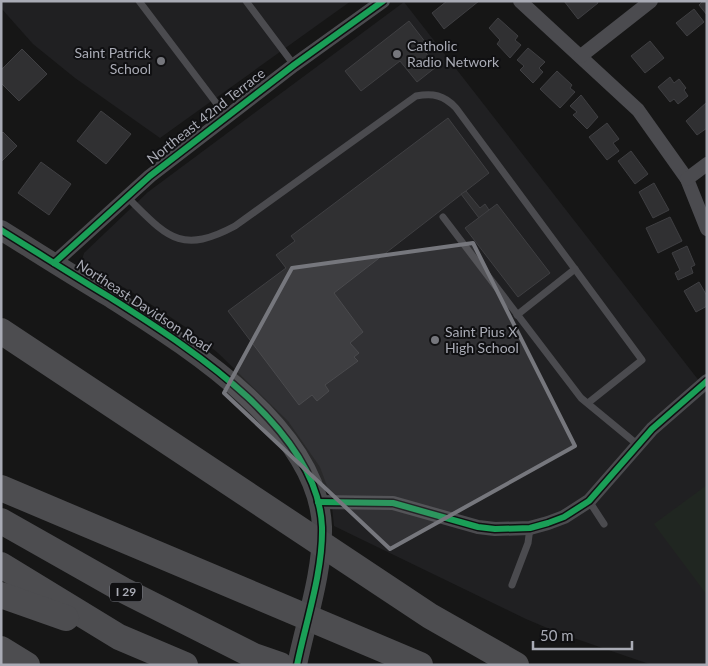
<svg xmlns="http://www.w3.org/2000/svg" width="708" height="666" viewBox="0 0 708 666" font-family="Lato,sans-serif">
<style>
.built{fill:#202022}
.green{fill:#202621}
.building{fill:#303032;stroke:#3f3f42}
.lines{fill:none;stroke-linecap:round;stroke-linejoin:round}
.lane{stroke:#4b4b4f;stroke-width:7}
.street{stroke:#4b4b4f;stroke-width:14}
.secondary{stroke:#49494c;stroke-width:20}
.highway{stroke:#4d4d50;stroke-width:26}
.cycleway-casing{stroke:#101012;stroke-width:9}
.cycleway{stroke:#1a9f57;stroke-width:6}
.marked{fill:#76777d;fill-opacity:0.2;stroke:#76777d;stroke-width:4;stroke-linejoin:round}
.poi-dot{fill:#76777d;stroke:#101012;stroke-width:2}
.labels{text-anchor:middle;stroke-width:4;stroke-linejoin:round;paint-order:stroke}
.shield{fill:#101012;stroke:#7b7c84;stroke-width:1}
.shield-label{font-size:12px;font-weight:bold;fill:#a9abb5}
.poi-label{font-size:14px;fill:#a9abb5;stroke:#101012;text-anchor:start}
.street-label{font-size:14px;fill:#a9abb5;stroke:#101012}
</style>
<rect width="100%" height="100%" fill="#161616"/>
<g class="built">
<polygon points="1,1 351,1 160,138 75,78 33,44 1,8"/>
<polygon points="404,2 707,391 707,665 652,665 559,633 526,619 334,526 331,497 320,467 288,421 218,353 187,328 132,292 85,266 82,260 84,253 148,192"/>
</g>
<polygon class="green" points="707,485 707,595 654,524"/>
<g class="building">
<polygon points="447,1 479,1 444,29 432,13"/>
<polygon points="564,1 597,1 598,3 578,19"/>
<polygon points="703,1 707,1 707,15 699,5"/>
<polygon points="694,9 704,22 687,36 676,23"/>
<polygon points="498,18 518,36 515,40 521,45 510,58 497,44 500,40 489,28"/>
<polygon points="409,21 426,43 421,46 436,67 417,82 400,61 361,91 345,71"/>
<polygon points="650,41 664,58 645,73 631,56"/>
<polygon points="528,48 545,62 539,68 543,72 533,83 520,70 524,66 517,60"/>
<polygon points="22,49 47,74 19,101 1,83 1,70"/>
<polygon points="557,71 572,85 570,88 575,92 560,108 540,89"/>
<polygon points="670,77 674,83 679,79 686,88 684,90 688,96 678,104 674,99 670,102 658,87"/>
<polygon points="581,95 598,117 587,129 573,115 577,112 570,106"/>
<polygon points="707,102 707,128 697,135 686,121"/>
<polygon points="101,111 131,134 106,164 77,141"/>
<polygon points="448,118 489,173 334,293 363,332 350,343 359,353 354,357 358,361 325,385 329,391 317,401 312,395 299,405 228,311 286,268 276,255 295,241 291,236"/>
<polygon points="607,123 619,139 613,143 619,151 607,160 589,137"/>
<polygon points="3,132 17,146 1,162 1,134"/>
<polygon points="631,151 648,174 635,184 618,161"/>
<polygon points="41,162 71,184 49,215 18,193"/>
<polygon points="654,183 669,210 653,218 639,192"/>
<polygon points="466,191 480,208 485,204 489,210 479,218 461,194"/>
<polygon points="497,204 550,273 518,297 465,228"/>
<polygon points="670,217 682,241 658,253 646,228"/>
<polygon points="687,246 695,265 691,267 693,273 678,280 675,273 680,270 672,253"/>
<polygon points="699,282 707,296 707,306 696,312 684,291"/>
</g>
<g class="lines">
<g class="lane">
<polyline points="139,1 226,116"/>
<polyline points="246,1 294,65"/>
<path d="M126 196C166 235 179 256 235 226L416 96C433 93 444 95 456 108L642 360 588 403"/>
<polyline points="443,217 581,398 638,445"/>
<polyline points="517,315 575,269"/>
<polyline points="589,501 604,524"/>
<polyline points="512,585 528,543 530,528"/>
</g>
<g class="street">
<polyline points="520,1 638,110 687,179 707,229"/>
<polyline points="581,56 651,1"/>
<polyline points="687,179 707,164"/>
<polyline points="54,263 150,176 294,65 383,1"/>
<polyline points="318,502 393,503 478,527 495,529 530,528 548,523 564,517 589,501 652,429 707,381"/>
</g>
<path class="secondary" d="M1 230C38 253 74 276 111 298 186 346 318 427 322 527 323 572 306 621 297 665"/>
<g class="highway">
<polyline points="1,331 430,616 516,665"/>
<polyline points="1,488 420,665"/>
<polyline points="1,521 123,590 254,656 280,665"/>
<polyline points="1,565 119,637 185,665"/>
<polyline points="1,595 66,618"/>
<polyline points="1,649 27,665"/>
</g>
<g class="cycleway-casing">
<g id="cycleway">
<path d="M1 230C38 253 74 276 111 298 186 346 318 427 322 527 323 572 306 621 297 665"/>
<polyline points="54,263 150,176 294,65 383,1"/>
<polyline points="318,502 393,503 478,527 495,529 530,528 548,523 564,517 589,501 652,429 707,381"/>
</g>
</g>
<use href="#cycleway" class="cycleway"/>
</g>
<path class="marked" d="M473 243 575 446 390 549 224 393 292 268Z"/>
<g class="poi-dot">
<circle cx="397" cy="54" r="5"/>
<circle cx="161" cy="61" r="5"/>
<circle cx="435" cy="340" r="5"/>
</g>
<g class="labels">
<rect class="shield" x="110" y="582.5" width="32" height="19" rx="4"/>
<g class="shield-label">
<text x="126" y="596">I 29</text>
</g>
<g class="poi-label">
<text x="407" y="51">Catholic<tspan x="407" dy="16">Radio Network</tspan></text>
<text x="151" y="58" text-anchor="end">Saint Patrick<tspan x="151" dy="16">School</tspan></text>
<text x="445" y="337">Saint Pius X<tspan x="445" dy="16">High School</tspan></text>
</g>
<g class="street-label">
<text transform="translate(206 116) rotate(-38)" y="5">Northeast 42nd Terrace</text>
<text transform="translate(144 306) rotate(33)" y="5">Northeast Davidson Road</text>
</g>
</g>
<rect width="708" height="666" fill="none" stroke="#a9abb5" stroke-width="5"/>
<path d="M533 641v8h99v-8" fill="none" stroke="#a9abb5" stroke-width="2.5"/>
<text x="540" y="641" font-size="15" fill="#a9abb5" stroke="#101012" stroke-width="4" paint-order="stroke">50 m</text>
</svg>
